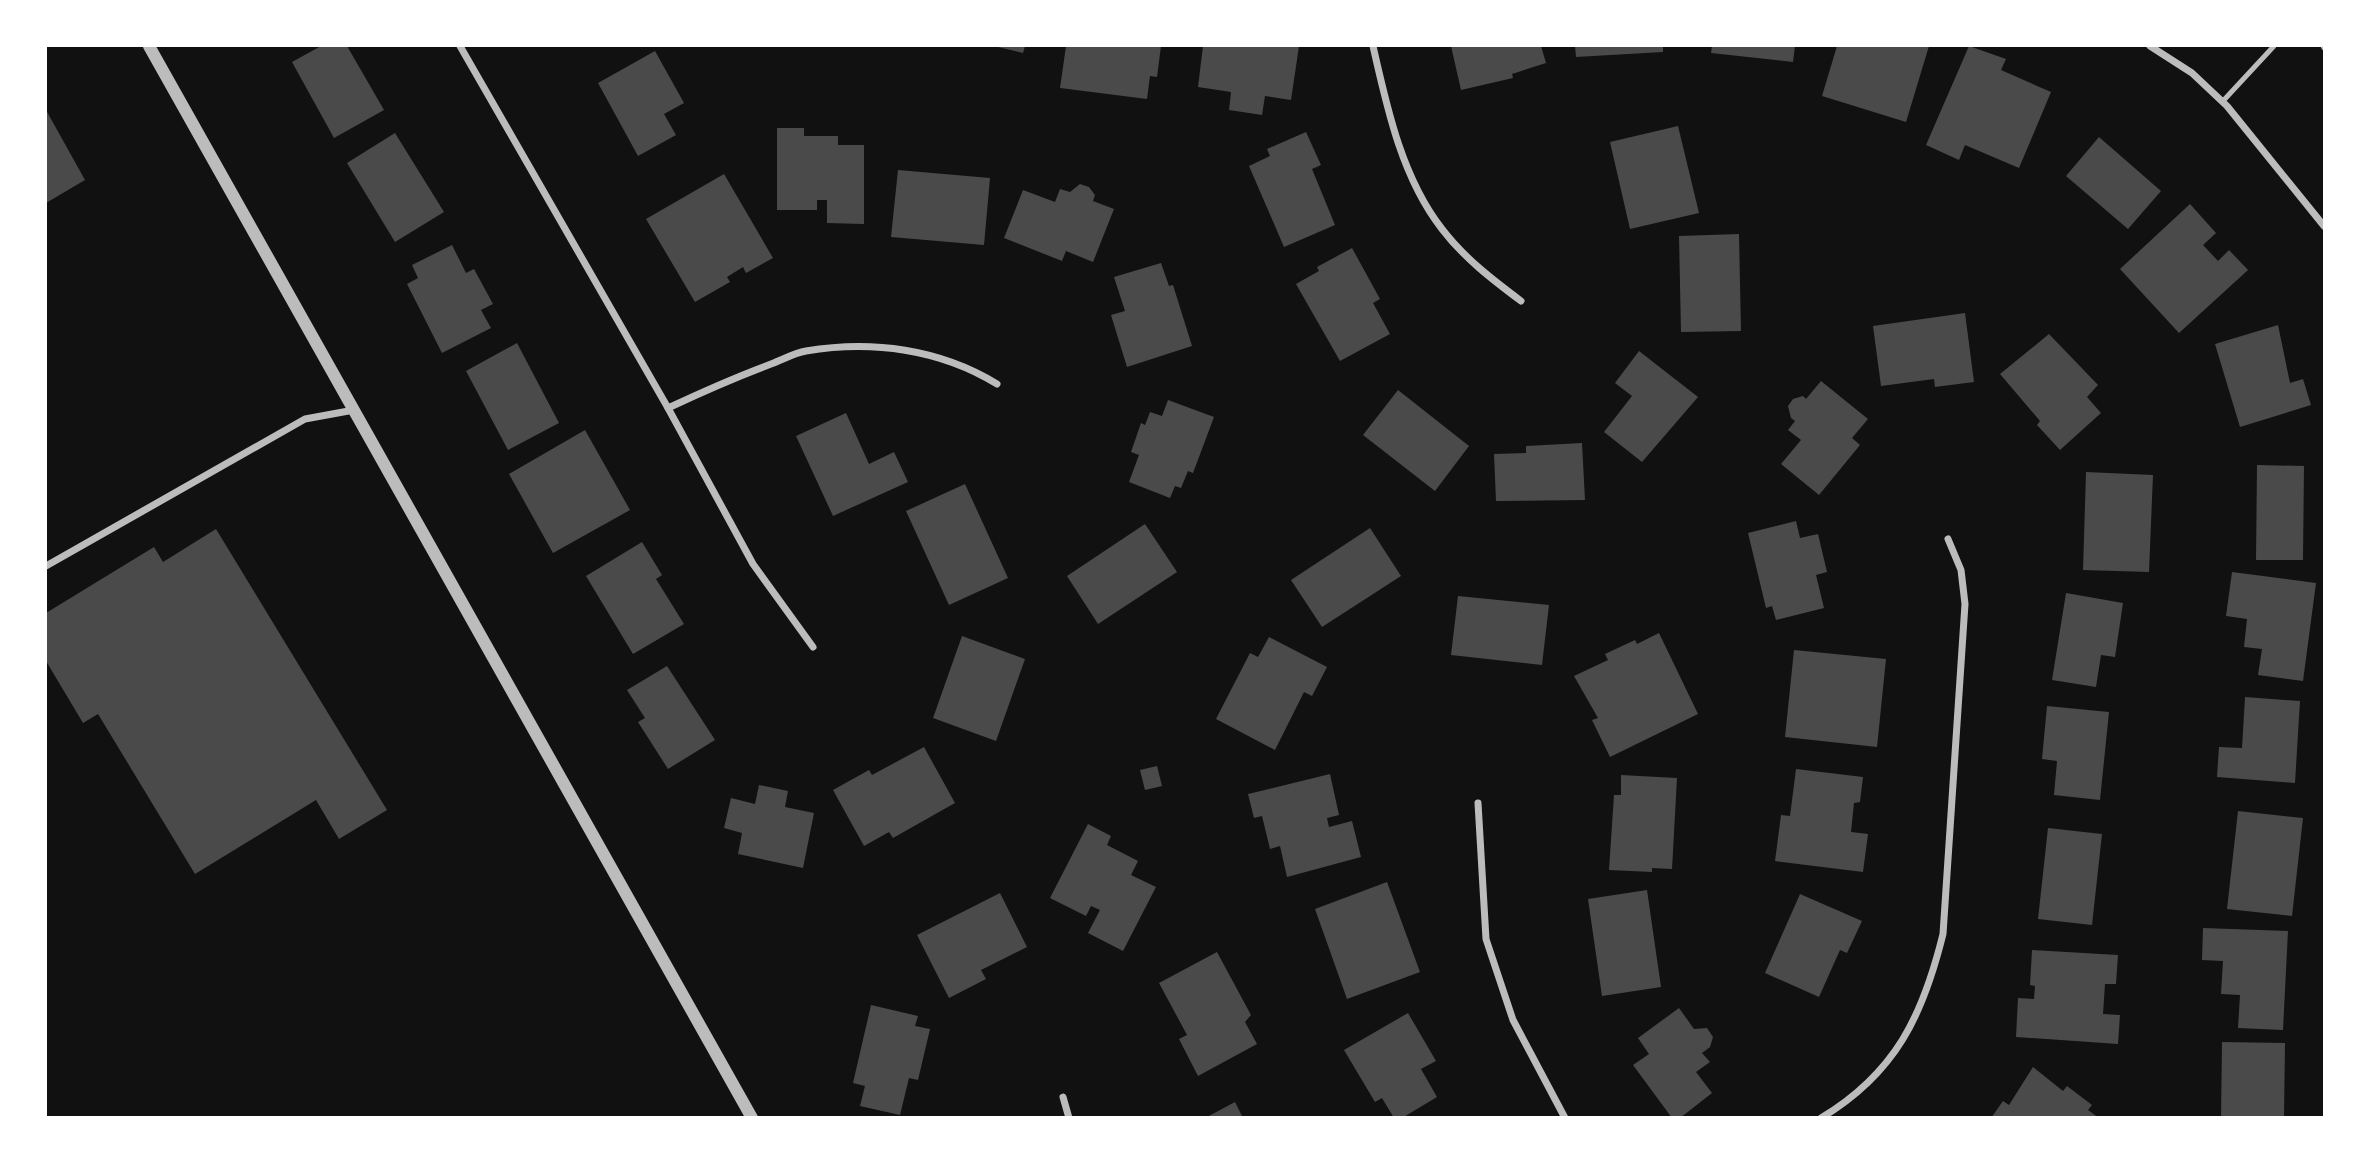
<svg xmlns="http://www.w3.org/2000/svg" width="2370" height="1163" viewBox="0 0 2370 1163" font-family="Helvetica,sans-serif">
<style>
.building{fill:#4a4a4a}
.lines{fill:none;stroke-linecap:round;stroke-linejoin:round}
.service{stroke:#bcbcbc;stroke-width:5}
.minor{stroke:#bcbcbc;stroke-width:7}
.tertiary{stroke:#bcbcbc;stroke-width:12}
</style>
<rect width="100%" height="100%" fill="#111"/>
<g class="building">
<polygon points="321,46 347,46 384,110 334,138 292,62"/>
<polygon points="994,46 1025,46 1023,53"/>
<polygon points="1066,46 1161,46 1157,77 1150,76 1147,99 1060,88"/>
<polygon points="1203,46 1299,46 1291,100 1265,96 1262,115 1229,110 1231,92 1198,87"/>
<polygon points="1451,46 1541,46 1546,63 1512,74 1513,78 1461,90"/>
<polygon points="1575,46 1663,46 1663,52 1576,57"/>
<polygon points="1712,46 1795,46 1793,62 1711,53"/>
<polygon points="1837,46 1929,46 1906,122 1822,96"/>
<polygon points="1969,46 2006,59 2001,70 2051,92 2019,168 1965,145 1959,160 1926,145"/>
<polygon points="655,51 684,103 664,114 676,135 638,156 598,83"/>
<polygon points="46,110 85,180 46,203"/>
<polygon points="1678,126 1699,213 1630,229 1610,142"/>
<polygon points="777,128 804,128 804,136 838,136 838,145 864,145 864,224 827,223 827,200 817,200 817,210 777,210"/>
<polygon points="1306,132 1321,165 1312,169 1335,225 1284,247 1249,166 1270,156 1267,149"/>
<polygon points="395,133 444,212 395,242 347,163"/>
<polygon points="2099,137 2161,191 2128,229 2066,176"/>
<polygon points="898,170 990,178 984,245 891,237"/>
<polygon points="724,174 773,258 746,273 743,267 727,277 730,282 695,302 646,219"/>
<polygon points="1080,184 1089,187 1095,195 1093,201 1114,209 1093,262 1066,251 1062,261 1004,238 1023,190 1055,202 1060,189 1070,192"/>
<polygon points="2190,204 2216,233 2203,245 2218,261 2229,250 2248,270 2179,333 2120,269"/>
<polygon points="1739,234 1741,331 1681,332 1679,236"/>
<polygon points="452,245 466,273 474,269 493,304 481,310 491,328 442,353 407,284 418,278 412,265"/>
<polygon points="1352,248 1380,299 1373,303 1390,334 1340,361 1296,284 1319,271 1317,267"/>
<polygon points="1161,263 1169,286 1173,285 1192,346 1127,367 1111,315 1125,311 1114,277"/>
<polygon points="1965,313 1974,382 1935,387 1934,379 1881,386 1873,326"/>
<polygon points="2278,325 2290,383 2303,379 2311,405 2240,427 2215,344"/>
<polygon points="2049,334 2098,385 2087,397 2101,413 2060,450 2037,425 2040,421 2000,374"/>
<polygon points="517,343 559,423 508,450 466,371"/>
<polygon points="1639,351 1698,397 1642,462 1604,432 1632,396 1615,383"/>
<polygon points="1821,381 1868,419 1852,438 1860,445 1819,495 1781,464 1801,440 1788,430 1795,421 1791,418 1788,406 1793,399 1803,396 1806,399"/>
<polygon points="1398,390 1469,446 1435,491 1363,435"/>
<polygon points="1168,400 1214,417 1193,473 1188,471 1181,488 1175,486 1170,498 1129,482 1139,455 1131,452 1141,423 1145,425 1150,412 1162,416"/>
<polygon points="846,413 869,464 894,452 908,482 833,516 796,436"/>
<polygon points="585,430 630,510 553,553 509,474"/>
<polygon points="1582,443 1585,500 1496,501 1494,454 1526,453 1526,446"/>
<polygon points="2257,465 2304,466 2303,560 2256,560"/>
<polygon points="2086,472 2153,475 2149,572 2083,570"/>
<polygon points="965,484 1008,578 949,605 906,511"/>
<polygon points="1796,521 1800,538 1818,534 1827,572 1816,575 1824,608 1776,620 1772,606 1766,608 1748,533"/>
<polygon points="1145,524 1177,572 1098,624 1067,576"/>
<polygon points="1370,528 1401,576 1322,627 1291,580"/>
<polygon points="216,529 387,810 339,839 316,800 195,874 98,714 83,723 46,661 46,613 154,547 163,562"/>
<polygon points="642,542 662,575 656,579 684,624 633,654 586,576"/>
<polygon points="2232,572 2316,583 2303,681 2258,675 2262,649 2244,647 2247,619 2226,616"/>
<polygon points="2066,593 2123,603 2115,657 2101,655 2096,687 2052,680"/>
<polygon points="1458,596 1549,605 1542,665 1451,655"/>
<polygon points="1659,633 1698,714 1610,757 1592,720 1598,718 1574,676 1608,660 1605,654 1635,640 1637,644"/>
<polygon points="962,636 1025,659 996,741 933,718"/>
<polygon points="1269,637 1327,667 1312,696 1304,692 1275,750 1216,719 1250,653 1258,657"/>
<polygon points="1794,650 1886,659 1877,747 1785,737"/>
<polygon points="667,666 715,740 668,769 638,722 645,718 627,690"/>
<polygon points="2245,697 2300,701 2295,783 2217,777 2219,747 2242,748"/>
<polygon points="2047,706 2109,712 2100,800 2054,795 2057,761 2042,759"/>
<polygon points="924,747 955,803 893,838 889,832 864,846 833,790 869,770 872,775"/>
<polygon points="1157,766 1162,786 1145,790 1140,770"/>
<polygon points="1796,769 1863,777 1860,802 1854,803 1851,832 1868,834 1863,872 1775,861 1781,815 1790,816"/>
<polygon points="1330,774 1339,815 1327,818 1329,827 1352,821 1361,857 1287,877 1280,846 1270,849 1262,816 1254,818 1248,794"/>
<polygon points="1621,775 1677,778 1672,869 1652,868 1652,872 1609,870 1614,795 1621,795"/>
<polygon points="759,785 788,791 785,807 814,813 803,868 738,854 742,833 724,828 731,798 755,804"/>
<polygon points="2238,811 2303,818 2292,916 2227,909"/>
<polygon points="1088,824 1111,836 1107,845 1138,861 1131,875 1156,887 1123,951 1088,933 1100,910 1091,906 1086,916 1050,898"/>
<polygon points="2048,828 2102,834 2092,925 2038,919"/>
<polygon points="1387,882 1420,972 1347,999 1315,909"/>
<polygon points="1647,890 1661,987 1602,996 1588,899"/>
<polygon points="1000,893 1027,947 981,970 986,979 949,998 917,935"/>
<polygon points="1800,894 1862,921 1847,953 1840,950 1819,997 1765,973"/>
<polygon points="2203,928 2288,931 2283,1030 2238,1028 2240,995 2221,994 2223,961 2202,960"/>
<polygon points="2032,950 2118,955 2116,984 2105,984 2103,1014 2120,1015 2118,1044 2016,1037 2018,998 2034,999 2035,986 2030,985"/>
<polygon points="1217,952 1251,1015 1245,1022 1257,1044 1198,1076 1179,1039 1187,1035 1159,983"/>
<polygon points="871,1005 918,1016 915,1026 930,1029 918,1080 909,1078 900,1115 860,1106 865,1086 853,1083"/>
<polygon points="1679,1008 1694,1029 1707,1028 1713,1037 1710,1047 1702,1053 1710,1062 1696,1072 1712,1093 1680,1118 1672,1118 1633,1065 1649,1054 1638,1038"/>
<polygon points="1408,1013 1436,1061 1421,1069 1437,1097 1402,1118 1394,1118 1382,1098 1375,1102 1344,1050"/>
<polygon points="2222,1042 2285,1043 2284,1118 2221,1118"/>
<polygon points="2033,1067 2063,1091 2067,1086 2092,1105 2088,1110 2099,1118 1991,1118 2003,1101 2009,1105"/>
<polygon points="1235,1102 1243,1118 1205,1118"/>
</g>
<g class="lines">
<g class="service">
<polyline points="2323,46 2324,48"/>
<polyline points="2223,101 2274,46"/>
</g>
<g class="minor">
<polyline points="460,46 668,408 753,564 813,647"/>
<path d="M1373 46C1387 108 1402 178 1442 229 1464 258 1493 280 1521 301"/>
<polyline points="2150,46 2192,73 2227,106 2324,226"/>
<path d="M668 408C702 392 736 377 771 364 782 360 794 353 806 351 872 340 940 349 997 384"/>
<polyline points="46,566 305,419 354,410"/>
<polyline points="1478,803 1486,939 1513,1020 1565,1118"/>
<polyline points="1063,1097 1069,1118"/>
<path d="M1821 1118C1896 1073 1923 1015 1943 934L1965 604 1961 570 1948 539"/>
</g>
<polyline class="tertiary" points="149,46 752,1118"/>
</g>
<rect width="2370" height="1163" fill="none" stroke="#ffffff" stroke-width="94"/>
</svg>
